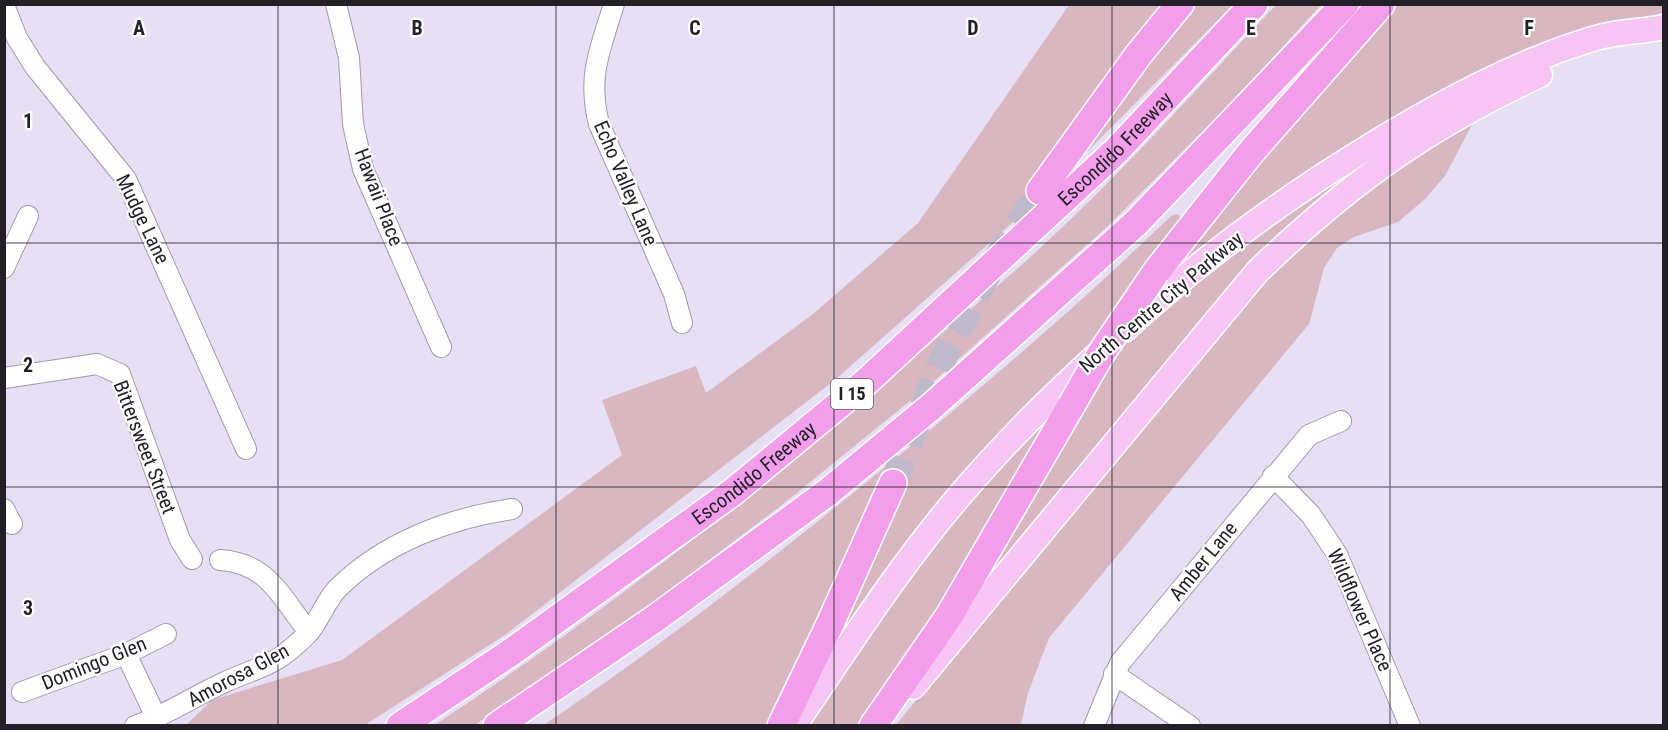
<svg xmlns="http://www.w3.org/2000/svg" width="1668" height="730" viewBox="0 0 1668 730" font-family="'Roboto Condensed',sans-serif">
<style>
.green{fill:#d9b7c1}
.lines{fill:none;stroke-linecap:round;stroke-linejoin:round}
.highway-tunnel{stroke:#c0b9cc;stroke-width:27;stroke-dasharray:27 14;stroke-linecap:butt}
.minor-casing{stroke:#a09aae;stroke-width:22}
.major-casing{stroke:#fff;stroke-width:27}
.highway-casing{stroke:#fff;stroke-width:30}
.minor{stroke:#fff;stroke-width:20}
.major{stroke:#f7c5f3;stroke-width:24}
.highway{stroke:#f29eeb;stroke-width:27}
.highway-bridge-casing{stroke:#fff;stroke-width:30;stroke-linecap:butt}
.highway-bridge{stroke:#f29eeb;stroke-width:27}
.grid{fill:none;stroke:#221f27;stroke-width:1.5;stroke-opacity:0.55}
.labels{text-anchor:middle;stroke-width:4.5;stroke-linejoin:round;paint-order:stroke}
.shield{fill:#fff;stroke:#646268;stroke-width:1.5}
.shield-label{font-size:18px;font-weight:bold;fill:#221f27}
.street-label{font-size:20px;fill:#221f27;stroke:#fff}
.grid-label{font-size:20px;text-anchor:middle;font-weight:bold;fill:#221f27;stroke:#fff;stroke-width:4.5;stroke-linejoin:round;paint-order:stroke}
</style>
<rect width="100%" height="100%" fill="#e7e0f5"/>
<g class="green">
<polygon points="1069,5 1169,5 1047,192 836,379 505,635 365,725 185,726 212,700 342,660 622,455 602,400 696,366 706,393 813,314 918,223"/>
<polygon points="1187,5 1233,5 1056,183"/>
<path d="M1276 5H1321L1233 101 1109 225 932 383 782 505 615 631 475 725 433 726C602 615 759 491 912 359 959 319 1006 280 1051 238 1130 164 1202 83 1276 5Z"/>
<path d="M1388 5H1663V13L1610 24 1533 49 1161 289 847 628H842L771 725 542 726C655 650 762 567 868 481 972 396 1074 310 1171 216L1177 214 1183 219Z"/>
<polygon points="1477,115 1445,176 1424,200 1398,222 1354,237 1337,248 1324,268 1309,324 1049,638 1028,693 1021,725 895,726 1253,288 1348,201"/>
<polygon points="1429,118 1346,181 980,588 998,514 864,725 801,726 918,559 1062,394 1221,256"/>
</g>
<g class="lines">
<polyline class="highway-tunnel" points="893,483 941,362 992,266 1040,191"/>
<g class="minor-casing">
<g id="minor">
<polyline points="336,4 349,58 353,124 363,169 441,347"/>
<path d="M614 4C600 50 587 76 599 124L674 294 682 323"/>
<polyline points="6,10 17,38 35,67 126,179 246,449"/>
<polyline points="4,268 28,216"/>
<polyline points="4,378 97,364 120,374 180,540 192,559"/>
<polyline points="1273,476 1311,515 1337,554 1410,726"/>
<polyline points="4,509 12,524"/>
<path d="M220 560C269 563 281 598 309 632"/>
<polyline points="126,654 157,719"/>
<polyline points="1114,674 1190,726"/>
<polyline points="22,692 126,654 166,634"/>
<path d="M135 726C167 715 194 696 225 682 244 673 270 666 286 653 294 646 304 639 310 631 320 618 326 601 337 589 383 543 449 518 512 509"/>
<polyline points="1094,726 1120,663 1309,435 1341,421"/>
</g>
</g>
<g class="major-casing">
<g id="major">
<path d="M1124 330C1201 259 1286 197 1375 143 1445 101 1518 61 1596 38 1618 31 1642 32 1664 27"/>
<path d="M913 687 1257 272C1347 185 1426 128 1540 75"/>
<path d="M794 726C850 644 903 560 968 486 1008 440 1051 397 1096 356"/>
</g>
</g>
<g class="highway-casing">
<g id="highway">
<polyline points="1040,191 1139,54 1180,4"/>
<polyline points="1156,272 1252,151 1381,4"/>
<path id="s1" d="M400 726 510 653 733 492 865 383 1116 151 1254 4"/>
<polyline points="497,726 653,620 828,492 932,406 1136,223 1345,4"/>
<polyline points="781,726 830,624 893,483"/>
<polyline points="873,726 949,616 1071,406"/>
</g>
</g>
<use href="#minor" class="minor"/>
<use href="#major" class="major"/>
<use href="#highway" class="highway"/>
<g class="highway-bridge-casing">
<polyline id="highway-bridge" points="1071,406 1102,352 1156,272"/>
</g>
<use href="#highway-bridge" class="highway-bridge"/>
</g>
<path class="grid" d="M278 4V726M556 4V726M834 4V726M1112 4V726M1390 4V726M4 243H1664M4 487H1664"/>
<g class="labels">
<rect class="shield" x="831" y="379" width="42" height="30" rx="4.5"/>
<g class="shield-label">
<text x="852" y="400">I 15</text>
</g>
<g class="street-label">
<text dy="7" stroke="none"><textPath href="#s1" startOffset="921">Escondido Freeway</textPath></text>
<text transform="translate(626 183) rotate(67)" y="7">Echo Valley Lane</text>
<text transform="translate(379 197) rotate(69)" y="7">Hawaii Place</text>
<text transform="translate(143 219) rotate(64)" y="7">Mudge Lane</text>
<text transform="translate(1161 302) rotate(-40)" y="7">North Centre City Parkway</text>
<text transform="translate(145 447) rotate(69)" y="7">Bittersweet Street</text>
<text dy="7" stroke="none"><textPath href="#s1" startOffset="435">Escondido Freeway</textPath></text>
<text transform="translate(1203 561) rotate(-51)" y="7">Amber Lane</text>
<text transform="translate(1360 610) rotate(66)" y="7">Wildflower Place</text>
<text transform="translate(94 663) rotate(-22)" y="7">Domingo Glen</text>
<text transform="translate(238 675) rotate(-28)" y="7">Amorosa Glen</text>
</g>
</g>
<g class="grid-label">
<text x="139" y="35">A</text>
<text x="417" y="35">B</text>
<text x="695" y="35">C</text>
<text x="973" y="35">D</text>
<text x="1251" y="35">E</text>
<text x="1529" y="35">F</text>
<text x="28" y="128">1</text>
<text x="28" y="372">2</text>
<text x="28" y="615">3</text>
</g>
<rect width="1668" height="730" fill="none" stroke="#221f27" stroke-width="12"/>
</svg>
